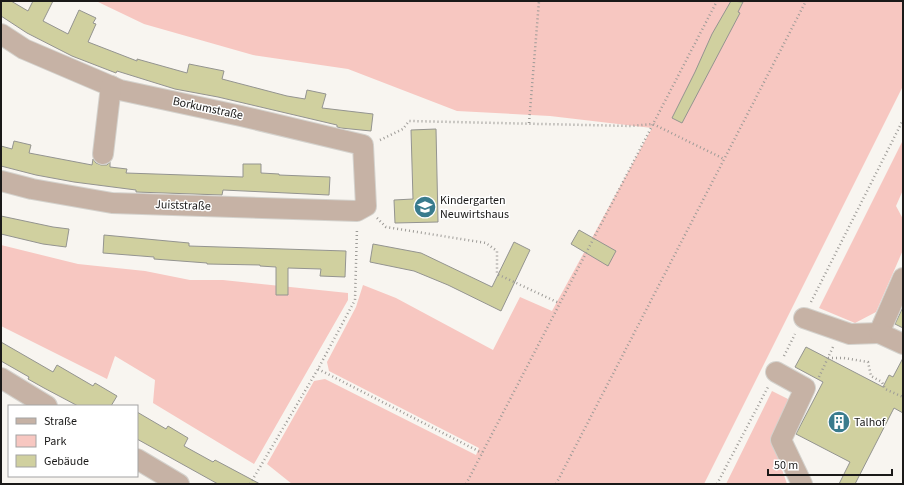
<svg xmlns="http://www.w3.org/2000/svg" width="904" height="485" viewBox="0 0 904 485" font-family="'Source Sans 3',sans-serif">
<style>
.green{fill:#f7c7c1}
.building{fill:#d0d09f;stroke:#949490}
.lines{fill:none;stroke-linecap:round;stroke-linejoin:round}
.minor-casing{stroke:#d4d2cd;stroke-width:22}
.path{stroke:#9d9b97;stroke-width:2.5;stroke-dasharray:1 3;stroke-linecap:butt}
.minor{stroke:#c6b2a5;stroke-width:20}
.labels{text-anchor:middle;stroke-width:3;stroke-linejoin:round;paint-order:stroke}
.street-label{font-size:12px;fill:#1a1918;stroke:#fff}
.poi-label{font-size:12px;fill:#1a1918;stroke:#fff;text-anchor:start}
</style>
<rect width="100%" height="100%" fill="#f8f5f0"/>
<g class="green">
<polygon points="96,1 903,1 903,86 704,484 292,484 267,464 314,381 325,379 476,455 479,448 329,371 327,362 356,307 363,285 396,298 493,350 520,297 552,311 652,128 550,116 457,111 348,69 253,55 144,24"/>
<polygon points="903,140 903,190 896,206 903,219 903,250 876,312 855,323 819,308"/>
<polygon points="1,245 78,264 145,271 190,280 223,280 348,293 348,300 254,464 153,403 155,380 115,356 107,379 1,326"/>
<polygon points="772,391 790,400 771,437 787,484 726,484"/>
</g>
<g class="building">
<polygon points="1,1 11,1 28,11 33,1 53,1 43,21 68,34 79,10 96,18 93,23 96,24 88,42 137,61 137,59 187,73 189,64 224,71 222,79 287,96 305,99 307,90 326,94 322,108 373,114 371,131 341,128 337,127 337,125 218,97 175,89 117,71 116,73 72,56 27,33 1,16"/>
<polygon points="731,1 743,2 738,12 740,13 682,123 672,118 695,72 712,34"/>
<polygon points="436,129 438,222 395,223 394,200 413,199 411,130"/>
<polygon points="14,141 31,145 29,153 92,165 93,159 96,163 101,165 107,165 110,162 110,167 127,169 126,173 243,177 243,164 261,164 261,173 279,174 279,175 330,177 329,195 223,190 222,195 136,192 136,190 74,182 36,175 1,166 1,146 12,149"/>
<polygon points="1,216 53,227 69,229 66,247 43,244 1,234"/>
<polygon points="579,230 616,251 608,266 571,244"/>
<polygon points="104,235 189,243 189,246 346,251 345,277 320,276 321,269 288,268 288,295 276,295 276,267 260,266 260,265 207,264 207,263 154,259 154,257 103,253"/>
<polygon points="514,242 530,250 501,311 448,285 414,271 370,262 373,244 421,253 492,287"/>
<polygon points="903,307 903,328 895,324"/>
<polygon points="1,342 53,372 57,365 93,386 95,383 117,396 111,406 78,406 44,388 28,379 29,377 1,361"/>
<polygon points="806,347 883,387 889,375 893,377 903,358 903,413 894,408 855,484 839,484 850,462 796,434 823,382 795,367"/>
<polygon points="137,412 166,429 168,426 188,438 184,446 213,462 215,460 260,484 218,484 137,439"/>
</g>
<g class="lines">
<g class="minor-casing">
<g id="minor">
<polyline points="1,34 24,49 120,90 241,116 363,145 366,206 357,211 112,203 32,189 1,181"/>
<polyline points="103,154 111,86"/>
<polyline points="804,318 850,334 879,333 903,278"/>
<polyline points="879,333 903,344"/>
<polyline points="776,372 805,388 781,440 802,484"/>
<polyline points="1,378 47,406"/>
<polyline points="137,459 179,484"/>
</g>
</g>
<g class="path">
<polyline points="529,123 539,1"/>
<polyline points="380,140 403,129 409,121 631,126 653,124 724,159"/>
<polyline points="377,218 386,227 486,243 497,251 497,274 559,303"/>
<polyline points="811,302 903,120"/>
<polyline points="784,356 795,334"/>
<polyline points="828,358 844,358 868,362 871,376 882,382 885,389 903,397"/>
<polyline points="318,369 482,453"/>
<polyline points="819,377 833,347"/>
<polyline points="250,484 318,369 355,300 357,228"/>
<polyline points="466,484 717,1"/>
<polyline points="556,484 806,1"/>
<polyline points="717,484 768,387"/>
</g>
<use href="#minor" class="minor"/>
</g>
<defs>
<g id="school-disc" transform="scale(1.15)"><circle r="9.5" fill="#397b8d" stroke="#fff"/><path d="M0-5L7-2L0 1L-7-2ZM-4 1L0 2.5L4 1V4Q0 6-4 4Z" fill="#fff"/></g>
<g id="building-disc" transform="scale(1.15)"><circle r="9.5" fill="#397b8d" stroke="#fff"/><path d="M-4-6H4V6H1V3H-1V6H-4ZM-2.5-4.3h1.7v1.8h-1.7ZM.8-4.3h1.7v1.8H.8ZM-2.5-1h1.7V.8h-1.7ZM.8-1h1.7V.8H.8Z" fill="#fff"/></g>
</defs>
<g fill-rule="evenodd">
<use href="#school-disc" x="425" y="207"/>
<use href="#building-disc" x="839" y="422"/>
</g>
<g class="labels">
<g class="street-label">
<text transform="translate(208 108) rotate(12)" y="4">Borkumstraße</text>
<text transform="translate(183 205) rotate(2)" y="4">Juiststraße</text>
</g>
<g class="poi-label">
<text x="440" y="204">Kindergarten<tspan x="440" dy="14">Neuwirtshaus</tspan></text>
<text x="854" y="426">Talhof</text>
</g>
</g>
<rect width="904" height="485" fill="none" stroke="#1a1918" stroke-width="4"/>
<rect x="8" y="405" width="130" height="72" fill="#ffffff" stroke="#a3a3a3"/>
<rect x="16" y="418" width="20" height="6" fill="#c6b2a5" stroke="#a3a3a3"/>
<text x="44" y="425" font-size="12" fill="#1a1918">Straße</text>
<rect x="16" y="435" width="20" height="12" fill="#f7c7c1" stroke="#a3a3a3"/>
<text x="44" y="445" font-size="12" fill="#1a1918">Park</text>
<rect x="16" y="455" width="20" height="12" fill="#d0d09f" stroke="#a3a3a3"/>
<text x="44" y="465" font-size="12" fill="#1a1918">Gebäude</text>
<path d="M768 469v6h124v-6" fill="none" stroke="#1a1918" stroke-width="2"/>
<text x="774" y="469" font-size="12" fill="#1a1918" stroke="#ffffff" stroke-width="3" paint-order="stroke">50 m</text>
</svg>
